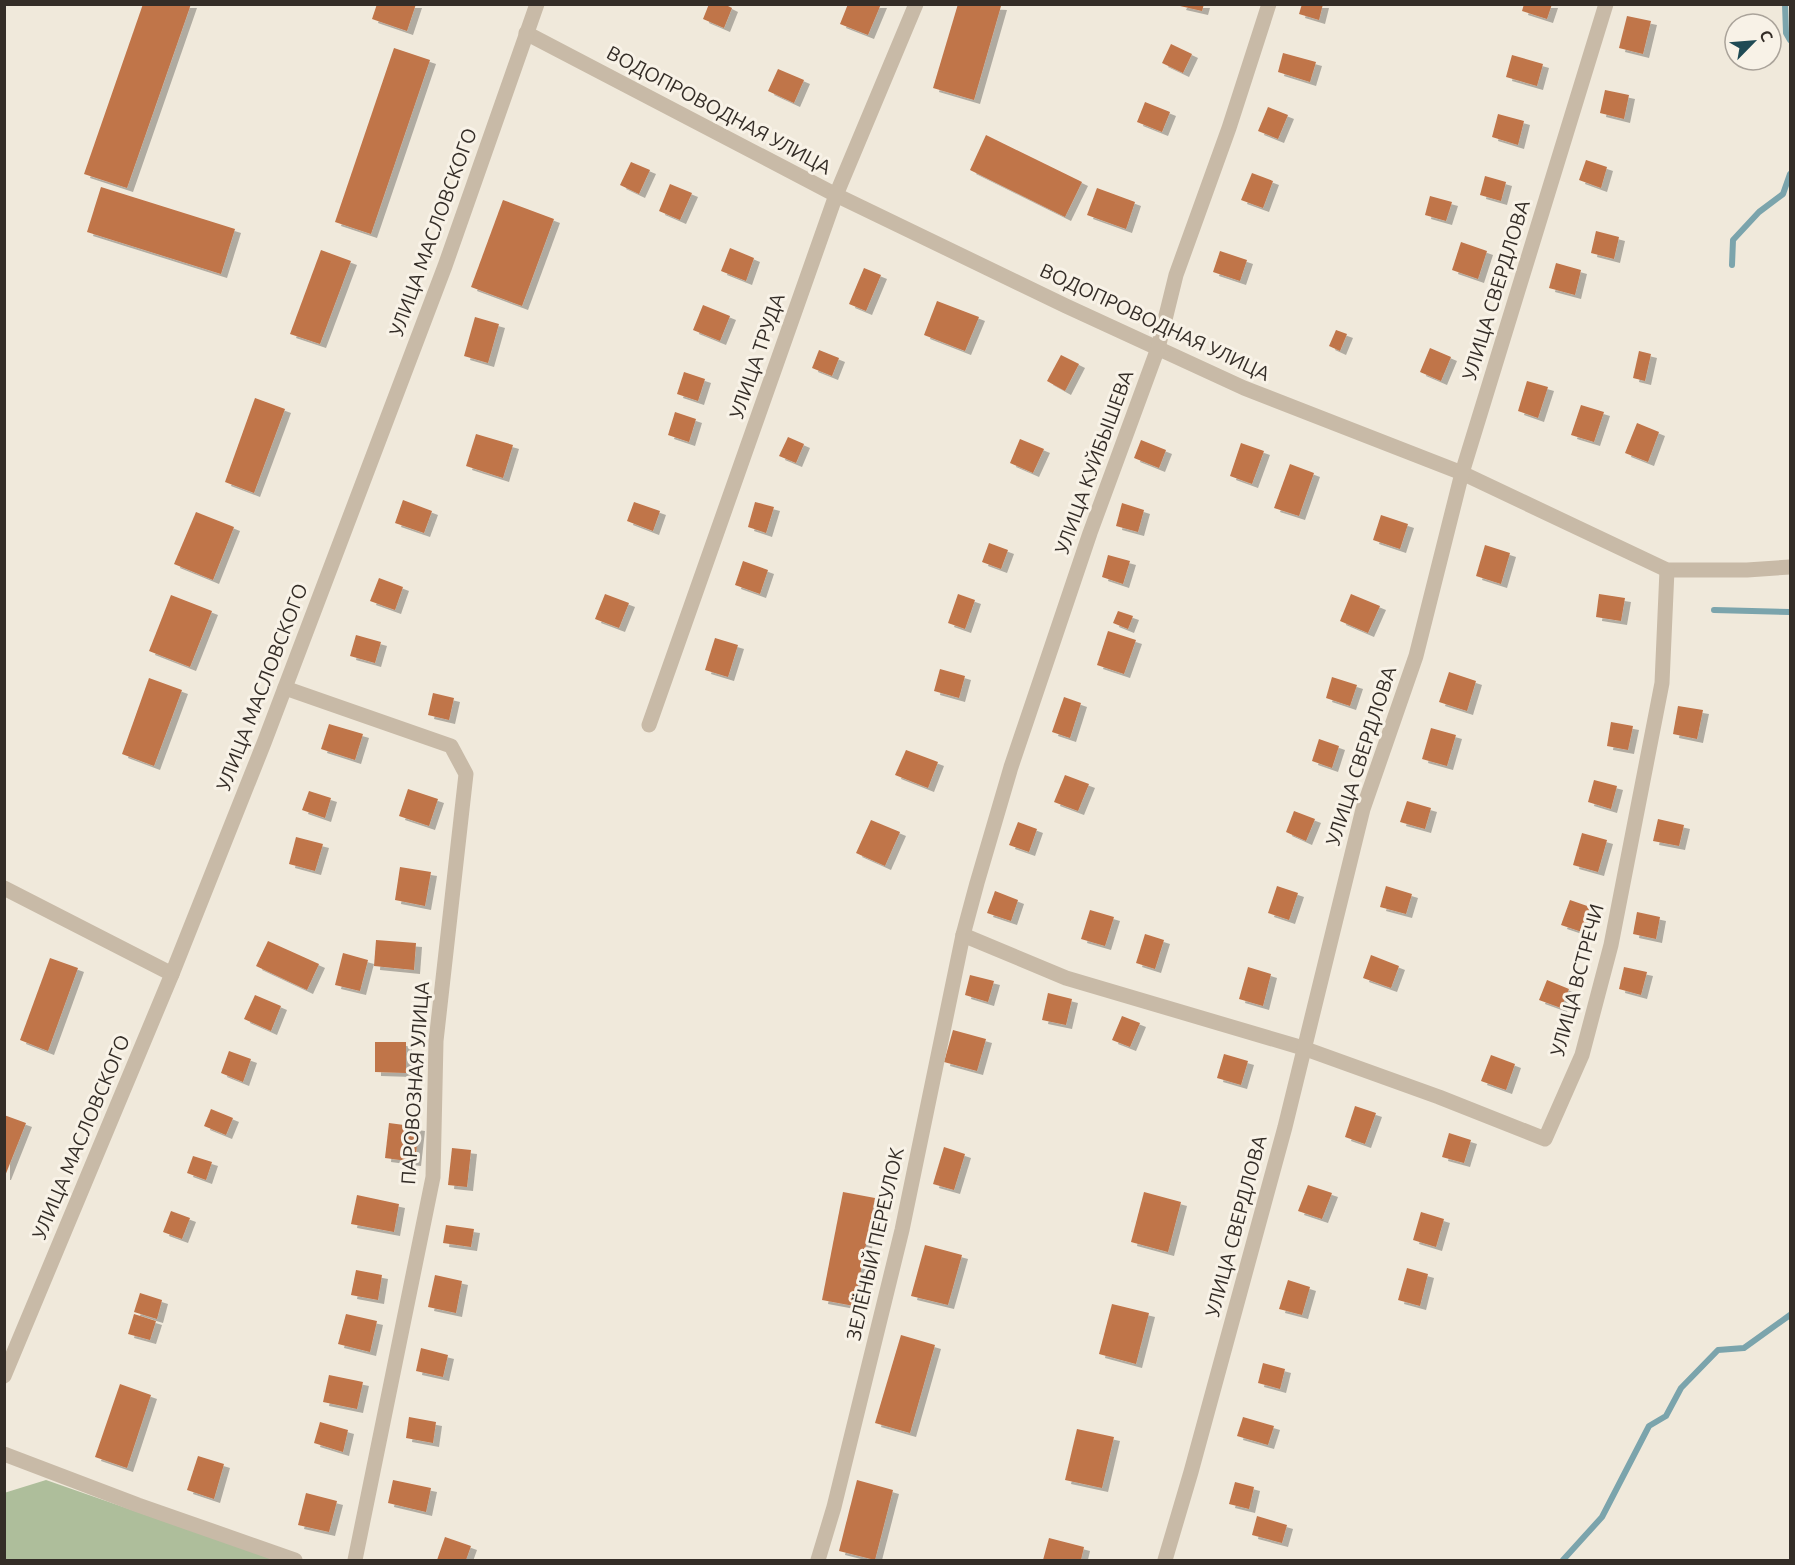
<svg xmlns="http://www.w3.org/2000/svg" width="1795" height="1565" viewBox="0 0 1795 1565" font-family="Ubuntu,sans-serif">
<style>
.green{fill:#aebe9b}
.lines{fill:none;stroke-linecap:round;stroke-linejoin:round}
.stream{stroke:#7ba4ac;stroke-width:6}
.building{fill:#c07449;filter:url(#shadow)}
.minor{stroke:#c8baa7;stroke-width:15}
.labels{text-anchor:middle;stroke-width:6;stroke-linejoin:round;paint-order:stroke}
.street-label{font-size:20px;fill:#342d27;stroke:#f8f2e7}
</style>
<defs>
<filter id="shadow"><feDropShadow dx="6" dy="4" stdDeviation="0" flood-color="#0004"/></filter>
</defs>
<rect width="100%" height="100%" fill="#f0e9db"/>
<polygon class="green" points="46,1480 275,1560 5,1560 4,1493"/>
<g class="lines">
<g class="stream">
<polyline points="1785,4 1786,33 1790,40"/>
<polyline points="1732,265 1733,240 1759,212 1783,194 1790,174"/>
<polyline points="1714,610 1790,612"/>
<polyline points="1563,1560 1602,1517 1649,1426 1666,1416 1681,1388 1718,1350 1744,1348 1790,1315"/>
</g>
</g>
<g class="building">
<polygon points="143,4 191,4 127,188 84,174"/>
<polygon points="377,4 416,4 407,31 372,19"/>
<polygon points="709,4 724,4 732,8 724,28 703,19"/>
<polygon points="848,4 881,4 868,35 840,24"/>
<polygon points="958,4 1001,6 974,100 933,88"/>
<polygon points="1181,4 1204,4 1202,11 1180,6"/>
<polygon points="1302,4 1323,4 1319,20 1299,14"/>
<polygon points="1524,4 1552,4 1547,19 1522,11"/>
<polygon points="1627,16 1651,21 1643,54 1619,48"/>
<polygon points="1171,44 1192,54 1183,73 1162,63"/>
<polygon points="394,48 430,60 371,234 335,222"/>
<polygon points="1283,53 1316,62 1310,82 1278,72"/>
<polygon points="1512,55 1543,64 1537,86 1506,77"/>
<polygon points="778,69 804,80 794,103 768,91"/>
<polygon points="1605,90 1629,95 1624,119 1600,113"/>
<polygon points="1145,102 1170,112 1162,132 1137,122"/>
<polygon points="1268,107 1288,115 1278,139 1258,131"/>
<polygon points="1498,114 1524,121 1518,145 1492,137"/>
<polygon points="986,135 1082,182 1065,217 970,170"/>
<polygon points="1586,160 1607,167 1601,188 1579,180"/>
<polygon points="631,162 650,170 639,194 620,185"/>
<polygon points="1252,173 1273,181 1263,208 1241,200"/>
<polygon points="1485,176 1506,182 1501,201 1480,195"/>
<polygon points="670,184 692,193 680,220 659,211"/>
<polygon points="101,187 235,229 221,274 87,232"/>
<polygon points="1097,188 1135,202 1126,229 1087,215"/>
<polygon points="1430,196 1452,202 1446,221 1425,215"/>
<polygon points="503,200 554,219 522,306 471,287"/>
<polygon points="1596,231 1619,237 1614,259 1591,253"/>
<polygon points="1461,242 1487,251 1478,279 1452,270"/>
<polygon points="730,248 754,258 746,281 721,271"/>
<polygon points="321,250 351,261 320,344 290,334"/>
<polygon points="1220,251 1247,260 1240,281 1213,272"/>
<polygon points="1556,263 1581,270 1575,295 1549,288"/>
<polygon points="864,268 881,275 866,311 849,304"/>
<polygon points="937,301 979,317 965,351 924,335"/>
<polygon points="703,305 730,316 720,341 693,330"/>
<polygon points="475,317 499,324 488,363 464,356"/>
<polygon points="1336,330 1347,334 1340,351 1329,346"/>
<polygon points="1430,348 1451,357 1441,381 1420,372"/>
<polygon points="819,350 839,358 832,376 812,368"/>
<polygon points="1639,351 1651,354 1645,381 1633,378"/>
<polygon points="1061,355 1079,364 1065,391 1047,381"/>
<polygon points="684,372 705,379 698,401 677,394"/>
<polygon points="1527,381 1548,387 1538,418 1518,411"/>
<polygon points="255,398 285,409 254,493 225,482"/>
<polygon points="1581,405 1604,412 1594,442 1571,435"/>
<polygon points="675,412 696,419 689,442 668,435"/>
<polygon points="1637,423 1659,432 1648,462 1625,453"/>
<polygon points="476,434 513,445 503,478 466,466"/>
<polygon points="788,437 804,444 796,463 779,456"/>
<polygon points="1020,439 1044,449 1033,473 1010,463"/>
<polygon points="1141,440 1166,450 1159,468 1134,458"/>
<polygon points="1241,443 1264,451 1252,484 1230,476"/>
<polygon points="1290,464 1314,473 1299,516 1274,508"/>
<polygon points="403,500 432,511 424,533 395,523"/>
<polygon points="634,502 660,511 653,531 627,521"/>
<polygon points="755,502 774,507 766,533 748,527"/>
<polygon points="1122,503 1144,510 1138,532 1116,526"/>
<polygon points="196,512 234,527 213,580 174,564"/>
<polygon points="1381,515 1408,524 1400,549 1373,540"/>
<polygon points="989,543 1008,550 1001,569 982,562"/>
<polygon points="1485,545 1510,553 1501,584 1476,576"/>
<polygon points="1108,555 1130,561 1123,584 1102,577"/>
<polygon points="743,561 768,570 760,594 735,585"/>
<polygon points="379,578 403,587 395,610 370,601"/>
<polygon points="605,594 629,603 619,628 595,619"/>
<polygon points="958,594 975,600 965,629 948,623"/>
<polygon points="1351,594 1380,606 1368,633 1340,621"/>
<polygon points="1599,594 1625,598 1621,621 1596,617"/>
<polygon points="171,595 212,611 190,667 149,651"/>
<polygon points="1118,611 1133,616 1128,629 1113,623"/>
<polygon points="1108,631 1136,640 1124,674 1097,665"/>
<polygon points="356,635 381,642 375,663 350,656"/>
<polygon points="715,638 738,645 728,677 705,670"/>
<polygon points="940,669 965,676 959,698 934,691"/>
<polygon points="1449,672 1476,681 1467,711 1439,702"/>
<polygon points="1332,677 1357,685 1350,706 1326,698"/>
<polygon points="149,678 182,690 154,766 122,754"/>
<polygon points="433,693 454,698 449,720 428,715"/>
<polygon points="1064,697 1081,703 1070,738 1052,732"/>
<polygon points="1678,706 1703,710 1697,739 1673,734"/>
<polygon points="1611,722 1633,726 1628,750 1607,746"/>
<polygon points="329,724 363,734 355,760 321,749"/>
<polygon points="1431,728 1456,735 1447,766 1422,759"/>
<polygon points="1319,739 1339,746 1332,768 1312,761"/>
<polygon points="906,750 938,762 928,788 895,775"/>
<polygon points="1065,775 1089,784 1078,811 1054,802"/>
<polygon points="1594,780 1617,786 1611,809 1588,802"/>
<polygon points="408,789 438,799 429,826 399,816"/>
<polygon points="309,791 331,798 325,818 302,810"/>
<polygon points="1407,801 1431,808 1425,829 1400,822"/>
<polygon points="1294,811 1315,819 1306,841 1286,832"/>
<polygon points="1658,819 1684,825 1679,846 1653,841"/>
<polygon points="871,820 900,832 885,866 856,853"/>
<polygon points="1018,822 1037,829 1029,852 1009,845"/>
<polygon points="1582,833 1607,840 1598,872 1573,865"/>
<polygon points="296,837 323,844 315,871 289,864"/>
<polygon points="400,867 431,872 425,906 395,900"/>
<polygon points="1277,886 1298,893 1289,920 1268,913"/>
<polygon points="1386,886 1412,894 1406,914 1380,907"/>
<polygon points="995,891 1018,900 1011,921 987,913"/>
<polygon points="1570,900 1593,908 1585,933 1561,925"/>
<polygon points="1090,910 1114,917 1105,946 1081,939"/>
<polygon points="1637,912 1660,917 1656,939 1633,934"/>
<polygon points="1145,934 1164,940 1155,969 1136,963"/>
<polygon points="376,940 416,943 414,970 374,966"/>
<polygon points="268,941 319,964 307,990 256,966"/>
<polygon points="343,953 368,960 360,991 335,985"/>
<polygon points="1371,955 1399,966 1391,988 1363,978"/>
<polygon points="50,958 78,968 48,1051 20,1040"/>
<polygon points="1248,967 1271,974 1263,1006 1239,999"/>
<polygon points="1624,967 1647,972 1641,995 1619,989"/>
<polygon points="970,975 994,981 988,1002 965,995"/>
<polygon points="1547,980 1569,989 1561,1008 1539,1000"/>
<polygon points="1048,993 1072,999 1066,1025 1042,1020"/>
<polygon points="255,995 281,1006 271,1031 244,1019"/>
<polygon points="1122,1016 1140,1023 1130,1047 1112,1040"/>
<polygon points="953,1030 986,1039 977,1071 944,1062"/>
<polygon points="375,1042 406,1042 406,1073 375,1072"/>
<polygon points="229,1051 251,1059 243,1082 221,1073"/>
<polygon points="1224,1054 1248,1061 1241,1085 1217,1078"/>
<polygon points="1491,1055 1515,1064 1506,1090 1481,1081"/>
<polygon points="1355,1106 1376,1113 1365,1144 1345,1137"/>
<polygon points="211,1109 233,1118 226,1135 204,1126"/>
<polygon points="4,1115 26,1123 5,1176 4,1176"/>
<polygon points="389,1123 419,1127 415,1162 385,1158"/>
<polygon points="1449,1133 1471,1140 1464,1163 1442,1157"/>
<polygon points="944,1147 965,1154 954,1190 933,1184"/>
<polygon points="452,1148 471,1150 467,1187 448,1185"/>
<polygon points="193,1156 212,1162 206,1180 187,1173"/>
<polygon points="1308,1185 1332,1193 1322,1219 1298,1211"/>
<polygon points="843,1192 875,1198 854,1306 822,1300"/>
<polygon points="1144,1192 1181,1202 1168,1252 1131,1242"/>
<polygon points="357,1195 399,1204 394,1232 351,1224"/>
<polygon points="171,1211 190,1218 182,1239 163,1232"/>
<polygon points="1421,1212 1444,1219 1436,1247 1413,1240"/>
<polygon points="446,1225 474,1229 471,1247 443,1243"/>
<polygon points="925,1245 962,1255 948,1305 911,1296"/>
<polygon points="1407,1268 1428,1274 1420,1306 1398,1300"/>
<polygon points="356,1270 382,1275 378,1300 351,1295"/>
<polygon points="435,1275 462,1281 456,1313 428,1307"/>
<polygon points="1288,1280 1310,1287 1302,1315 1279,1309"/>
<polygon points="140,1293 162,1300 157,1319 134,1312"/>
<polygon points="1112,1304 1149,1313 1136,1364 1099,1354"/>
<polygon points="134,1314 156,1321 150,1340 128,1334"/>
<polygon points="346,1314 377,1321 370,1352 338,1344"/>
<polygon points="901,1335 935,1345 910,1433 875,1423"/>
<polygon points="421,1348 448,1355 443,1377 416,1371"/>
<polygon points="1263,1363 1285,1369 1280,1389 1258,1383"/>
<polygon points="329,1375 363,1382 357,1409 323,1402"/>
<polygon points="120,1384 151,1395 127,1468 95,1457"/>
<polygon points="409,1417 436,1422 433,1443 406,1438"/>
<polygon points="1243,1417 1274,1426 1268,1445 1237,1436"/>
<polygon points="320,1422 348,1430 343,1452 314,1443"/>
<polygon points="1077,1429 1114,1437 1102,1488 1065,1480"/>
<polygon points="198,1456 224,1464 214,1499 187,1490"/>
<polygon points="393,1480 431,1488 426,1512 388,1503"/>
<polygon points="857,1480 893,1490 875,1560 839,1551"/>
<polygon points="1235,1482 1254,1487 1249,1509 1229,1504"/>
<polygon points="306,1493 337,1501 329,1532 298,1525"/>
<polygon points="1257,1516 1287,1525 1282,1543 1252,1535"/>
<polygon points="445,1537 471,1546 466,1560 437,1560"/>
<polygon points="1049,1538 1084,1547 1081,1560 1043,1560"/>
</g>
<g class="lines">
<g class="minor">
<polyline points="526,33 836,195 1066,306 1244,388 1462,473 1667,570 1747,570 1790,567"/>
<polyline points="285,688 451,746 466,774 436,1041 433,1177 355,1560"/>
<polyline points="649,725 836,195 916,4"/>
<polyline points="4,888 172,974"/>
<polyline points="963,935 1066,978 1303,1048 1439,1097 1545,1139 1582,1055 1611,945 1662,683 1667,570"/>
<polyline points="4,1376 172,974 264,743 445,266 537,4"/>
<polyline points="4,1454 138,1505 295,1560"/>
<polyline points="818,1560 834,1507 902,1230 963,935 977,883 1011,767 1090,533 1158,348 1176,275 1229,128 1269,4"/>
<polyline points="1165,1560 1191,1472 1285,1127 1363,809 1416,656 1462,473 1606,4"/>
</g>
</g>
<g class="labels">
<g class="street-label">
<text transform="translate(719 110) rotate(28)" y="7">ВОДОПРОВОДНАЯ УЛИЦА</text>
<text transform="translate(433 232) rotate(-70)" y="7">УЛИЦА МАСЛОВСКОГО</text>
<text transform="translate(1496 290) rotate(-73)" y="7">УЛИЦА СВЕРДЛОВА</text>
<text transform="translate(1155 322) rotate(25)" y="7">ВОДОПРОВОДНАЯ УЛИЦА</text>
<text transform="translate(757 356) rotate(-71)" y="7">УЛИЦА ТРУДА</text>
<text transform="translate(1094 462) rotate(-70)" y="7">УЛИЦА КУЙБЫШЕВА</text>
<text transform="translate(262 687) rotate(-69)" y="7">УЛИЦА МАСЛОВСКОГО</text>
<text transform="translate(1361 756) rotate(-72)" y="7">УЛИЦА СВЕРДЛОВА</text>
<text transform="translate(1577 980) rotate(-75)" y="7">УЛИЦА ВСТРЕЧИ</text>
<text transform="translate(415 1083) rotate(-86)" y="7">ПАРОВОЗНАЯ УЛИЦА</text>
<text transform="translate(81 1137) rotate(-67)" y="7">УЛИЦА МАСЛОВСКОГО</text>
<text transform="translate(1236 1226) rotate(-75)" y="7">УЛИЦА СВЕРДЛОВА</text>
<text transform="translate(875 1244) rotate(-77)" y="7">ЗЕЛЁНЫЙ ПЕРЕУЛОК</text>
</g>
</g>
<rect width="1795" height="1565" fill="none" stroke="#342d27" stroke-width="12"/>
<g transform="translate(1753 42) rotate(65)"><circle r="28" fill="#f8f2e7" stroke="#aaa39a" stroke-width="1.5"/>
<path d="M0-4.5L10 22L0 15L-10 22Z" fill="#1f4a54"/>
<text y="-9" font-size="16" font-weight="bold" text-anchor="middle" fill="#342d27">С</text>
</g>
</svg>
